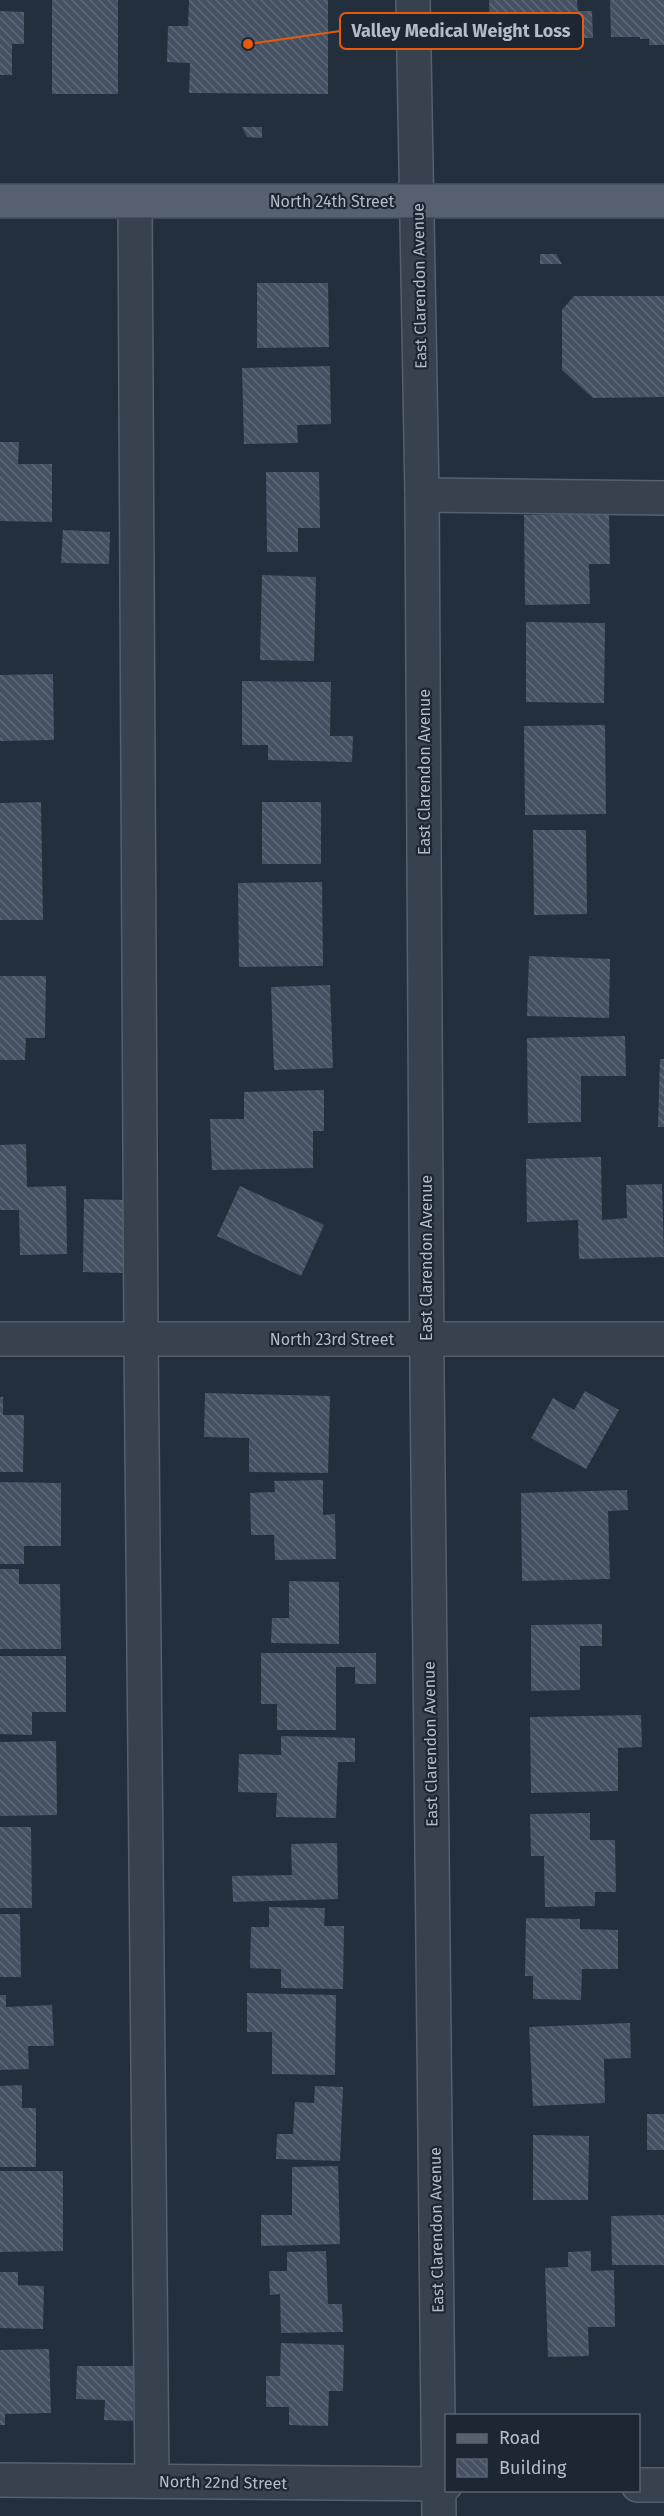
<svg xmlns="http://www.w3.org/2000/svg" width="664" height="2516" viewBox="0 0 664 2516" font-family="'Fira Sans',sans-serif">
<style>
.building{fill:url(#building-back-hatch)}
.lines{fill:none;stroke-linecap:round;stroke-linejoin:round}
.minor-casing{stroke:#565f6c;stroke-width:36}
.major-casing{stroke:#414a57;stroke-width:36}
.minor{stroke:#38414e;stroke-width:33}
.major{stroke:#56606e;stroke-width:33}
.labels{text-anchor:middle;stroke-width:4.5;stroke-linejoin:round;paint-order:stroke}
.street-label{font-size:16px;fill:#b4bcc9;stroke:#1d2633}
.leader{fill:none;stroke:#e8590c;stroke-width:2}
.callout-dot{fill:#e8590c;stroke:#1d2633;stroke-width:2}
.callout{fill:#1d2633;stroke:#e8590c;stroke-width:2}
.callout-label{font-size:18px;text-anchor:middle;font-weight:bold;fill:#b4bcc9}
</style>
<defs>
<pattern id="building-back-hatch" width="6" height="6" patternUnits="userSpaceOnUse" patternTransform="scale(1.5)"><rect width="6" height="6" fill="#455162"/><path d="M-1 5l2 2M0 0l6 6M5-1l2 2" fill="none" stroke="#5d6877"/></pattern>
</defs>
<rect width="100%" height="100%" fill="#242f3e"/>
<g class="building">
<rect x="52" y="0" width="66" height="94"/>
<polygon points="189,0 328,0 328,94 189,93 190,63 167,62 168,26 188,26"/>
<polygon points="489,0 577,0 578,11 592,11 593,38 565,38 565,45 547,45 546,39 514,39 514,49 490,49"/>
<polygon points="610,0 664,0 664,45 649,45 649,39 640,39 640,37 611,37"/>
<polygon points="0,11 24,12 24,44 12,44 12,75 0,75"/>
<polygon points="242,127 262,127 262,138 247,137"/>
<polygon points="540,254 556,254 562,264 540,264"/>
<polygon points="257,283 328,283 329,347 257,348"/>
<polygon points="574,296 664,296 664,397 593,398 562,370 562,310"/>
<polygon points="330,366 331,424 297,425 298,443 244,444 242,368"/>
<polygon points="0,442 19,442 18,464 52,464 52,522 0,521"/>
<polygon points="266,472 319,472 320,528 298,528 298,552 267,552"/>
<polygon points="609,513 610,564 589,564 590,604 525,605 524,515"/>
<polygon points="63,530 110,532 109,564 61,563"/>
<polygon points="262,575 316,577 314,661 260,660"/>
<polygon points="526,622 605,623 604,703 526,702"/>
<polygon points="53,674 54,740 0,741 0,675"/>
<polygon points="242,681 331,682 330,736 353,736 352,762 268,760 268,745 242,745"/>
<polygon points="605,725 606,814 525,815 524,726"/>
<polygon points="41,802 43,920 0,920 0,803"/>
<rect x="262" y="802" width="59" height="62"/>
<polygon points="533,830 586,830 587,914 534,915"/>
<polygon points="322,882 323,966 239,967 238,883"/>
<polygon points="529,956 610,959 609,1018 527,1016"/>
<polygon points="0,976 46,976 45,1038 26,1038 25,1060 0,1060"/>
<polygon points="330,985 333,1068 274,1070 271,987"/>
<polygon points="625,1036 626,1076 581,1076 581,1122 528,1123 527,1038"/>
<polygon points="660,1059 664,1059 664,1127 658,1127"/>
<polygon points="324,1090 324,1131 313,1131 313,1168 212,1170 210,1119 244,1119 244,1092"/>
<polygon points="26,1144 27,1187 66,1186 67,1254 20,1255 19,1210 0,1210 0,1145"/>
<polygon points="601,1157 602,1220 627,1218 626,1185 662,1184 664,1257 579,1259 578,1220 527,1222 526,1159"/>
<polygon points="240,1186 324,1225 301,1276 217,1236"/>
<polygon points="84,1199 126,1200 125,1273 83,1272"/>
<polygon points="585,1391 619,1410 586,1469 531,1438 553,1398 574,1410"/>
<polygon points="205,1393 330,1396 328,1473 249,1472 249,1438 204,1437"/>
<polygon points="0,1397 3,1397 3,1415 24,1415 23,1472 0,1472"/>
<polygon points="323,1480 323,1515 335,1514 336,1559 275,1560 274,1535 251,1535 250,1493 275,1492 274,1481"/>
<polygon points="0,1482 61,1483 61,1546 24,1546 24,1564 0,1564"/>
<polygon points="627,1490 628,1510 608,1511 610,1579 522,1581 521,1493"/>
<polygon points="0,1569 19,1569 19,1584 60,1584 61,1649 0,1649"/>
<polygon points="289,1581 339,1582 339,1644 271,1643 272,1618 289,1618"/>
<polygon points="602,1624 602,1646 580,1646 580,1690 531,1691 531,1625"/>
<polygon points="261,1653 376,1653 376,1684 355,1684 355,1667 336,1667 336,1730 277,1730 277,1704 261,1704"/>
<polygon points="0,1656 66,1656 66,1712 32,1712 32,1735 0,1734"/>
<polygon points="641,1715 642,1747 618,1748 618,1791 531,1793 530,1717"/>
<polygon points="281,1736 355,1738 355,1762 338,1762 336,1818 276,1817 277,1793 238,1792 239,1754 281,1755"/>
<polygon points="56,1741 57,1815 0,1816 0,1742"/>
<polygon points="590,1813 590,1840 615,1840 616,1892 595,1892 595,1906 545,1907 544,1856 531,1856 530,1814"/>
<polygon points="0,1827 31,1827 32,1908 0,1908"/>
<polygon points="337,1843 338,1899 233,1902 232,1876 292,1875 291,1844"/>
<polygon points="269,1907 325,1908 324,1926 344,1926 343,1989 281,1988 281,1969 250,1968 251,1927 269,1927"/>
<polygon points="0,1914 20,1914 21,1977 0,1977"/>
<polygon points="526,1918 580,1919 580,1929 618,1930 618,1969 582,1969 581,2000 533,1999 533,1976 525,1976"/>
<polygon points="247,1993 336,1995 335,2075 272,2074 272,2032 247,2032"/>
<polygon points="0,1995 6,1995 6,2007 52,2005 54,2046 28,2046 29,2069 0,2070"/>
<polygon points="630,2023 631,2058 604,2059 605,2103 533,2106 529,2027"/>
<polygon points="22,2085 22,2108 36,2108 36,2167 0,2167 0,2086"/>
<polygon points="315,2086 343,2087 340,2161 276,2159 277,2134 293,2134 295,2102 314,2103"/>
<rect x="647" y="2114" width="17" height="36"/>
<polygon points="533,2135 589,2136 588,2200 533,2200"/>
<polygon points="338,2166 340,2244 261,2246 261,2215 292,2215 292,2167"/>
<polygon points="0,2171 63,2171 63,2251 0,2252"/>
<polygon points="664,2215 664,2265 612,2265 611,2216"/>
<polygon points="326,2251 328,2304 342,2304 343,2332 281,2333 280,2294 270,2295 269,2271 287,2271 287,2252"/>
<polygon points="591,2251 591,2271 614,2270 615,2327 588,2327 589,2356 548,2357 545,2268 568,2267 568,2252"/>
<polygon points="0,2272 18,2272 18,2285 44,2286 43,2329 0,2328"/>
<polygon points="281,2343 344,2345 343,2391 329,2391 328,2426 289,2425 289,2407 266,2407 266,2376 280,2376"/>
<polygon points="49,2349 51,2413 5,2414 5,2425 0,2425 0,2350"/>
<polygon points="77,2366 134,2366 133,2421 104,2420 105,2400 76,2399"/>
</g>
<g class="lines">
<g class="minor-casing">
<g id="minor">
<polyline points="413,0 422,495 427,1375 439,2516"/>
<polyline points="135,201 141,1339 152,2481"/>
<polyline points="422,495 664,498"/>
<polyline points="0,1339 664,1339"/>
<polyline points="0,2480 446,2484"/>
<polyline points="638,2485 664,2485"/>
</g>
</g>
<g class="major-casing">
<polyline id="major" points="0,201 664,201"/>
</g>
<use href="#minor" class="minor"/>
<use href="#major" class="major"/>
</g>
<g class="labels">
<g class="street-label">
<text x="332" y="207">North 24th Street</text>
<text transform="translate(419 286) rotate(-91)" y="6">East Clarendon Avenue</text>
<text transform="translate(424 772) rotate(-90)" y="6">East Clarendon Avenue</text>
<text transform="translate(426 1258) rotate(-90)" y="6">East Clarendon Avenue</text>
<text x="332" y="1345">North 23rd Street</text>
<text transform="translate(430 1744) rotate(-91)" y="6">East Clarendon Avenue</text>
<text transform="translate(436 2230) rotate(-91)" y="6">East Clarendon Avenue</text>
<text transform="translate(223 2482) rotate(1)" y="6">North 22nd Street</text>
</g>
</g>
<path class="leader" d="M248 44L340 31"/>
<circle class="callout-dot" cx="248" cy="44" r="6"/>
<rect class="callout" x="340" y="13" width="243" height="36" rx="6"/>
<g class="callout-label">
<text x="461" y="37">Valley Medical Weight Loss</text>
</g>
<rect x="445" y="2414" width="195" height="78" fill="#1d2633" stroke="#59626f" stroke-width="1.5"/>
<rect x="457" y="2434" width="30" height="9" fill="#56606e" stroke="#59626f" stroke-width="1.5"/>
<text x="499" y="2444" font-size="18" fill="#b4bcc9">Road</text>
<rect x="457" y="2459" width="30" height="18" fill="url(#building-back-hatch)" stroke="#59626f" stroke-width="1.5"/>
<text x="499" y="2474" font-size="18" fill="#b4bcc9">Building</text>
</svg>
